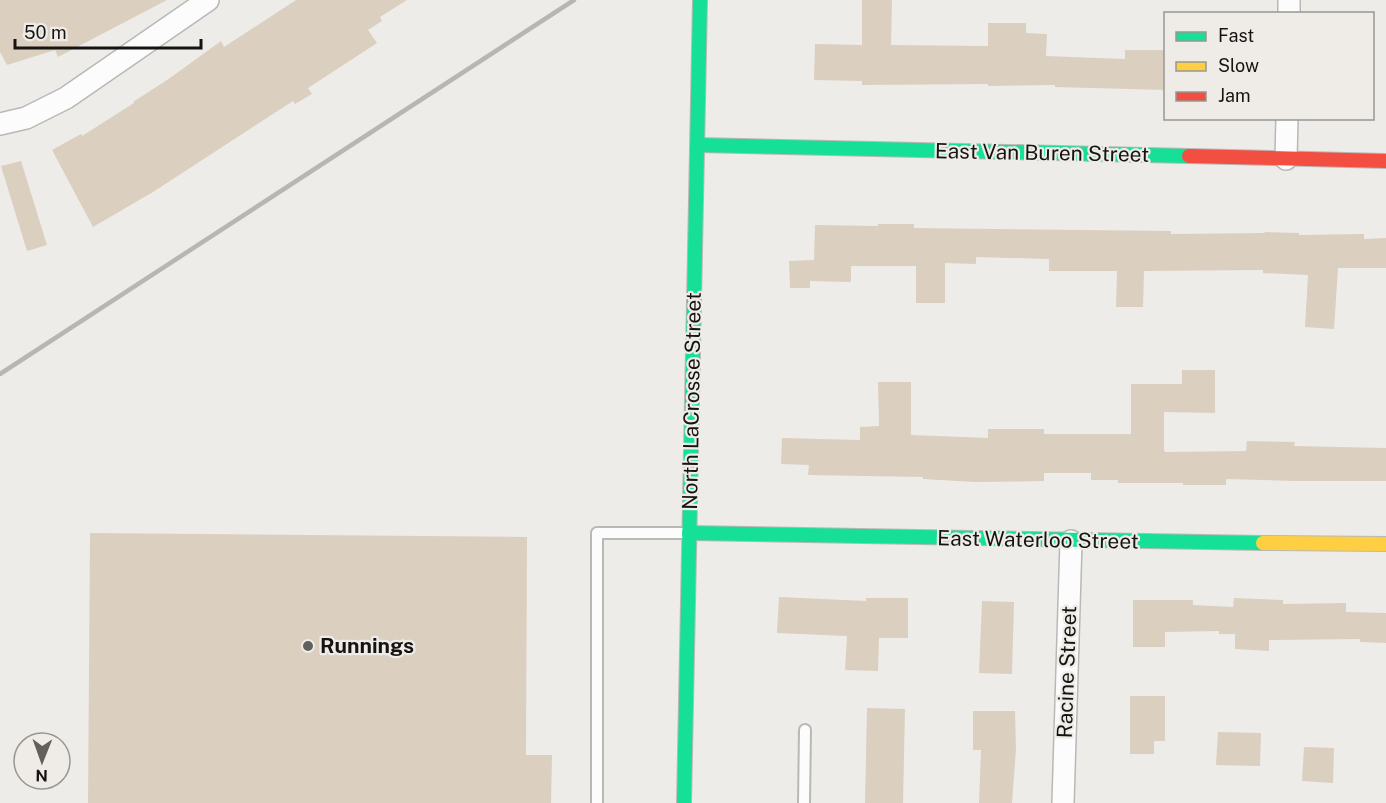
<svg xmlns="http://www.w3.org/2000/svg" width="1386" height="803" viewBox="0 0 1386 803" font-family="'Public Sans',sans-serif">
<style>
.building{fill:#dbcfc0}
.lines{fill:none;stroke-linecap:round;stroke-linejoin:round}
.lane-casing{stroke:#bab8b6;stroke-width:14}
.street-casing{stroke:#bab8b6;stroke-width:24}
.fast-casing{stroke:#bab8b6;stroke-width:16}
.slow-casing{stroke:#bab8b6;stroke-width:16}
.jam-casing{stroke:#bab8b6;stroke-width:16}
.lane{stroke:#fcfcfc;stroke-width:10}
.street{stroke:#fcfcfc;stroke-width:21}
.fast{stroke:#16e098;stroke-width:14}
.slow{stroke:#ffcf43;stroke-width:14}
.jam{stroke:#f24e42;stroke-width:14}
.rail{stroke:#b7b6b5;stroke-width:4.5}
.poi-dot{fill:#61605d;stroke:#efece8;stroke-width:2}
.labels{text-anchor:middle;stroke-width:4.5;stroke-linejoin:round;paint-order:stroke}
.street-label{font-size:21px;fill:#151412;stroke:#efece8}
.poi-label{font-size:21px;font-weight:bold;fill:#151412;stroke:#efece8;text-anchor:start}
</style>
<rect width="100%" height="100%" fill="#eeece9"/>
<g class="building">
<polygon points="0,0 167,0 58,57 55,50 7,65 0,52"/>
<polygon points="296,0 407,0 380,17 382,21 368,30 377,43 308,88 312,94 295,104 293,101 153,192 93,227 52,150 81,134 82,136 134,103 133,102 170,78 221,41 224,47"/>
<polygon points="862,0 892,0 891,45 988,46 988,23 1026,23 1026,33 1047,34 1046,56 1125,59 1125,50 1166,50 1166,90 1055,87 1055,85 988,86 988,84 862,85 862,81 814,80 815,44 862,45"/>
<polygon points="21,161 47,245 27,251 1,166"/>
<polygon points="878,224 914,224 914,228 1171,231 1171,234 1264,233 1265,232 1299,233 1299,235 1364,234 1364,239 1386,238 1386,268 1338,268 1334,329 1305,327 1308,275 1263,273 1263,270 1144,271 1143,307 1116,307 1117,271 1049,271 1049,259 976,257 976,264 945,263 945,303 916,303 916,266 851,266 851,282 810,281 810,288 790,288 789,261 814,260 815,225 878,226"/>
<polygon points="1182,370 1215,370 1215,413 1164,412 1164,450 1165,452 1246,451 1247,441 1295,442 1294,446 1386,448 1386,481 1293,481 1226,479 1226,485 1183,485 1183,483 1118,483 1118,480 1091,480 1091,473 1044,473 1044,481 975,482 923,479 923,477 808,475 809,465 781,464 782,438 860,440 860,427 879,426 878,382 911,382 911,435 988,438 988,429 1044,429 1044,434 1131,434 1131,384 1182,384"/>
<polygon points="90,533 527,537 526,755 552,755 551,803 88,803"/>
<polygon points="779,597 866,601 866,598 908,598 908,638 879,638 878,671 845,670 847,636 777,633"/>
<polygon points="1234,598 1283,600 1283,604 1346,603 1346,612 1386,613 1386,643 1360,642 1360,639 1269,640 1269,651 1235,649 1235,634 1219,634 1219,631 1165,632 1165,647 1133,647 1133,600 1193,600 1193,605 1233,607"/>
<polygon points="982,601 1014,602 1012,674 979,673"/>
<polygon points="1130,696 1165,696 1165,741 1154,741 1154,754 1130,754"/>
<polygon points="867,708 905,709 903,803 865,803"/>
<polygon points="973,711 1015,711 1016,749 1012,803 979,803 981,750 973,750"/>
<polygon points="1218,732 1261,733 1260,766 1216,765"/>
<polygon points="1304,747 1334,748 1333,783 1302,781"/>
</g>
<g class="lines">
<g class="lane-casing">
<g id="lane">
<polyline points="597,803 597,533 686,533"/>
<polyline points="804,803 805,730"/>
</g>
</g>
<g class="street-casing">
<g id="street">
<polyline points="1289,14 1289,0"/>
<polyline points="0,124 26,118 66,98 208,0"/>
<polyline points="1286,159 1287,118"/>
<polyline points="1063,803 1071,541"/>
</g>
</g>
<g class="fast-casing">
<g id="fast">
<polyline points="698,145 1189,156"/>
<polyline points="689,533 1263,543"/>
<polyline points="684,803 700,0"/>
</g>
</g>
<g class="slow-casing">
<polyline id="slow" points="1263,543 1386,544"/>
</g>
<g class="jam-casing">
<polyline id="jam" points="1189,156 1386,161"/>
</g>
<use href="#lane" class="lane"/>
<use href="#street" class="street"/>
<use href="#fast" class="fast"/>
<use href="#slow" class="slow"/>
<use href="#jam" class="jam"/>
<polyline class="rail" points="0,374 574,0"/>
</g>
<circle class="poi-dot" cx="308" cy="646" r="6"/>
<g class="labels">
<g class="street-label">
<text transform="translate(1042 153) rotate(1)" y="7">East Van Buren Street</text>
<text transform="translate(692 401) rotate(-89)" y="7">North LaCrosse Street</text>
<text transform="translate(1038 540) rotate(1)" y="7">East Waterloo Street</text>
<text transform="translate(1067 672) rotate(-88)" y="7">Racine Street</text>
</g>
<g class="poi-label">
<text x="320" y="653">Runnings</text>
</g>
</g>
<rect x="1164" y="12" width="210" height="108" fill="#efece8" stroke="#989692" stroke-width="1.5"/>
<rect x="1176" y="32" width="30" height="9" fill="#16e098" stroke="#989692" stroke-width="1.5"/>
<text x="1218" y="42" font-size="18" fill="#151412">Fast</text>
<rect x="1176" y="62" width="30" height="9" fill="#ffcf43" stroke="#989692" stroke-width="1.5"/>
<text x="1218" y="72" font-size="18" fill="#151412">Slow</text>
<rect x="1176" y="92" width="30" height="9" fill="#f24e42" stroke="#989692" stroke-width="1.5"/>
<text x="1218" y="102" font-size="18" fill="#151412">Jam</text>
<g transform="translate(42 761) rotate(181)"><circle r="28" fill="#efece8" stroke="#989692" stroke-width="1.5"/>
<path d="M0-4.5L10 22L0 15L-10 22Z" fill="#61605d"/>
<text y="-9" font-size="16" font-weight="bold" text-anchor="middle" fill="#151412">N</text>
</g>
<path d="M15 39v9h186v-9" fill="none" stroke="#151412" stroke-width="3"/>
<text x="24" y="39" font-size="18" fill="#151412" stroke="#efece8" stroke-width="4.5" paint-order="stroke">50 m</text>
</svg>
